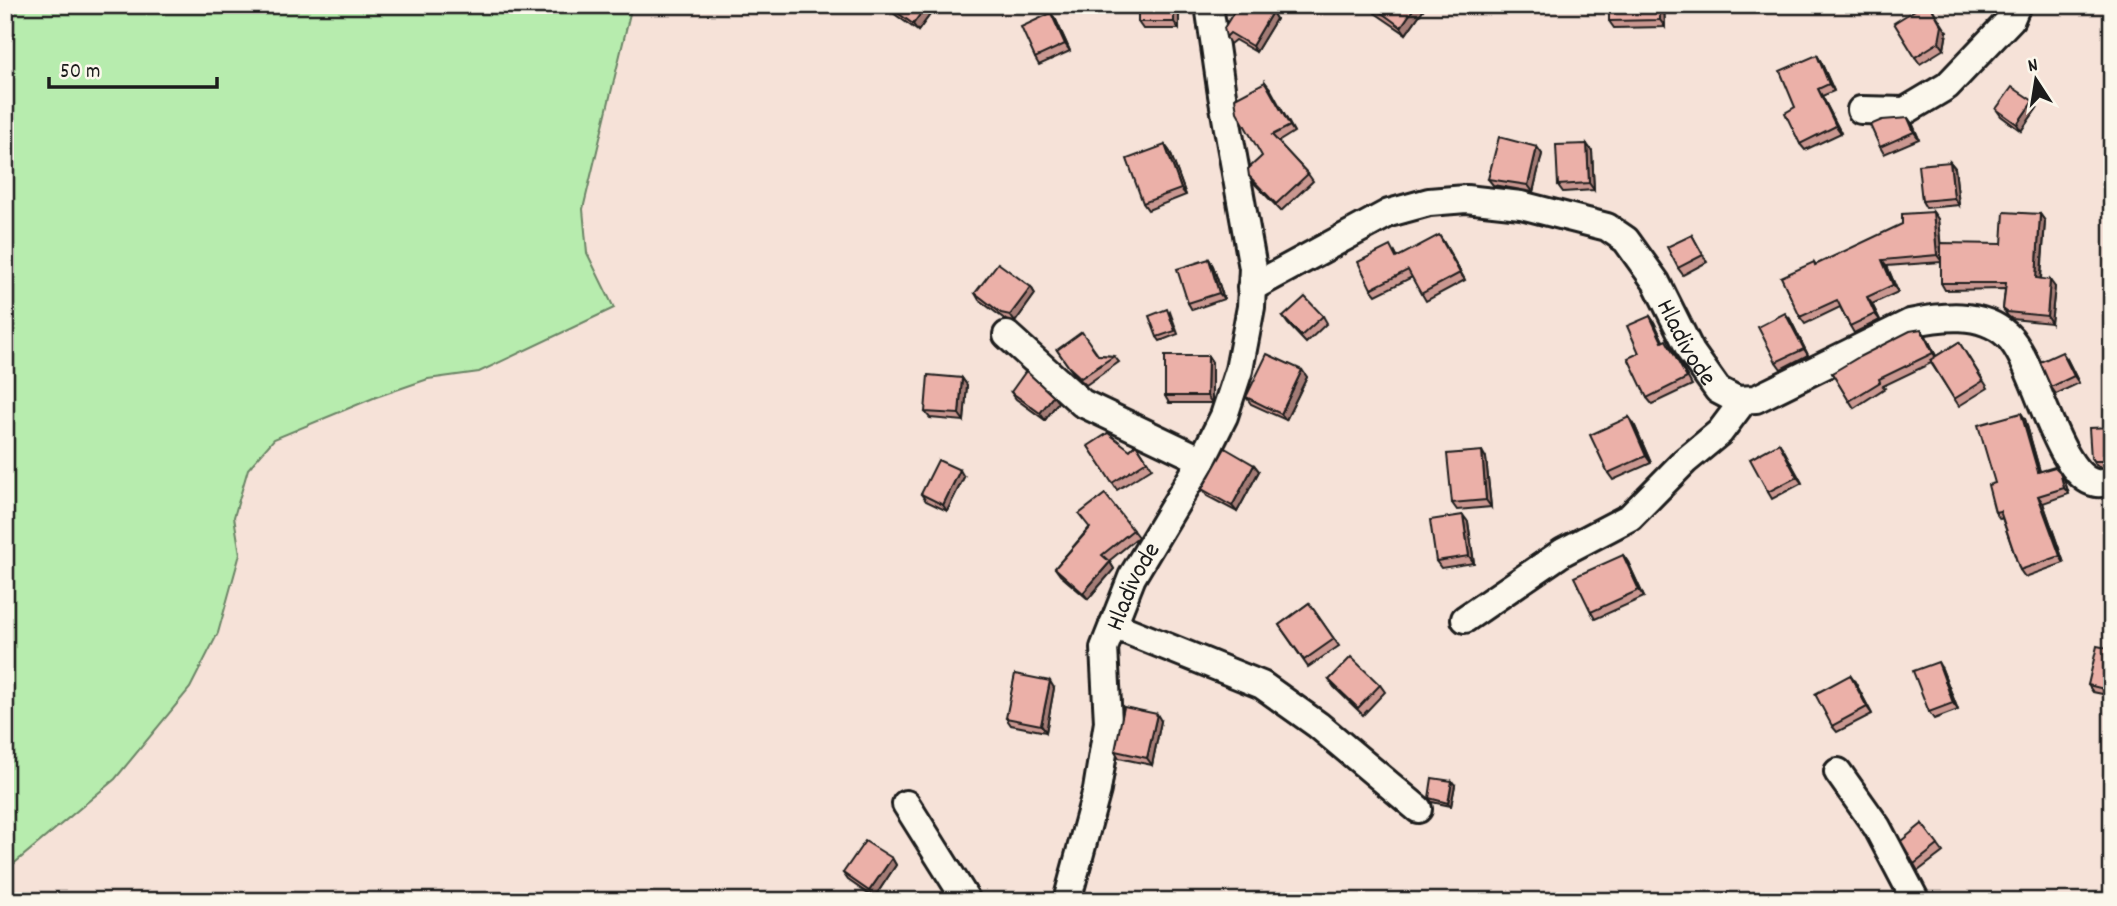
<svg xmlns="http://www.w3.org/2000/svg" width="2117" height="906" viewBox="0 0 2117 906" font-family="Dekko,sans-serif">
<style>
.green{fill:#b7ecae;stroke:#6a8465;stroke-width:2}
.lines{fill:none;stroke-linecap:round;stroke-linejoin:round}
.minor-casing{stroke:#1c1c1c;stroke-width:32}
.minor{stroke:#fbf7ec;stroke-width:26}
.wall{fill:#ca9790;stroke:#1c1c1c;stroke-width:2}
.shaded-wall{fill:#a47b76;stroke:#1c1c1c;stroke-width:2}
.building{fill:#ebb0a8;stroke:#1c1c1c;stroke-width:2}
.labels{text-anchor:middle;stroke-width:7;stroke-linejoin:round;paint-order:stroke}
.street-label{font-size:26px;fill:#1c1c1c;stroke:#fbf7ec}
</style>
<rect width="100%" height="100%" fill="#f6e2d8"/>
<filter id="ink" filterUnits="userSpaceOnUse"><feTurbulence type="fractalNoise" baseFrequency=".0143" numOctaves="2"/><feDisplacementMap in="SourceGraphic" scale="14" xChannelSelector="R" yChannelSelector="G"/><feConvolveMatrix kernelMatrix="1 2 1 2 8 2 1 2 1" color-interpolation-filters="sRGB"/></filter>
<g filter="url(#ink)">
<polygon class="green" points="5,5 632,5 583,209 587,253 614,308 479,372 428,379 376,397 274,439 248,469 234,517 240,554 218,633 190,688 115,779 5,871"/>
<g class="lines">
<g class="minor-casing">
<g id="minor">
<polyline points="1861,110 1905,111 1947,86 2011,19 2017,5"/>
<path id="s1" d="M1251 288 1389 213 1429 202 1466 199 1521 205 1607 227 1626 240 1656 282 1691 352 1718 390 1737 400 1756 399 1910 323C1942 316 1981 311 2007 335 2036 361 2056 476 2096 483 2100 484 2107 482 2112 482"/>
<polyline points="1007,335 1082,403 1202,460"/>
<polyline points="1465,619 1563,552 1630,517 1685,461 1720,432 1744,400"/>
<polyline points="1113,625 1262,685 1318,725 1418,809"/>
<polyline points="1838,772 1877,827 1916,901"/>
<polyline points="906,804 967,901"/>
<path id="s2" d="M1067 901 1097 790 1108 722 1104 648 1132 577 1202 460 1224 416 1239 370 1251 307 1253 268 1222 95 1209 5"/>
</g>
</g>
<use href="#minor" class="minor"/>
</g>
<g class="wall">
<polygon points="882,5 937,5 918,31"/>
<polygon points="1138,5 1179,5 1179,29 1143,29 1138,22"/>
<polygon points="1238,5 1271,5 1267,9 1272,12 1276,19 1256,52 1235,40 1230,44 1226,37"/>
<polygon points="1609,5 1664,5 1665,27 1614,28 1609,21"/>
<polygon points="1371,6 1425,7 1406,34 1375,13"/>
<polygon points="1051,13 1056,20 1070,51 1039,65 1035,58"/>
<polygon points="1947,32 1944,49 1920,64 1915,57"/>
<polygon points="1817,55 1821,62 1834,91 1822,96 1841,133 1805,150 1800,144 1795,107"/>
<polygon points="1265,82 1294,132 1278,142 1308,174 1313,181 1281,211 1254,183 1249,176 1262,156"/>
<polygon points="2037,108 2021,131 2001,116 1996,109"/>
<polygon points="1908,118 1913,125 1919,139 1884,154 1880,147"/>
<polygon points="1165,145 1170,152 1186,195 1148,210 1143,203"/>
<polygon points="1537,147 1542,154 1533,192 1493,185 1488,179"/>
<polygon points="1592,151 1594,190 1563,192 1558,185"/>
<polygon points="1950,162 1955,168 1959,205 1926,208 1922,201"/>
<polygon points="1933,212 1938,219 1941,248 2002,244 2040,214 2045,221 2041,279 2055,287 2051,323 2012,319 2008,316 2003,309 2005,289 1945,290 1941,283 1941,262 1887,266 1898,292 1872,304 1880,320 1854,333 1850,326 1840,307 1805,324 1800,317 1814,262 1816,265"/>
<polygon points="1692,235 1707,262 1683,275 1678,268"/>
<polygon points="1443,241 1465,280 1426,301 1412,277 1376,295 1371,289 1395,252 1397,257"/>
<polygon points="1209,259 1213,266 1224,299 1192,310 1188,303"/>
<polygon points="1031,287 1035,294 1015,322 1006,320 979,300 975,293"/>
<polygon points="1170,312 1178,334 1160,341 1157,337"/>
<polygon points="1323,316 1327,323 1306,343 1288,324 1283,317"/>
<polygon points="1650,316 1654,322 1663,341 1670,346 1692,385 1652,404 1647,398 1639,353"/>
<polygon points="1790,319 1808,355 1781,369 1776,362"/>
<polygon points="1926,336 1936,356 1959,342 1988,388 1959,406 1931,363 1883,386 1885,388 1854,408 1832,373"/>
<polygon points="1057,350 1098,355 1114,356 1119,362 1086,385 1074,374"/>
<polygon points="1208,356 1212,362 1212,403 1169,403 1165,396"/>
<polygon points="2067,359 2079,383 2056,394 2051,387"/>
<polygon points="1302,370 1307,377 1286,420 1251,404 1246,397"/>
<polygon points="962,378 967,385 964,421 930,418 925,412"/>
<polygon points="1011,392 1058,402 1045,420 1016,399"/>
<polygon points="2021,413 2025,419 2040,471 2064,479 2069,494 2043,503 2064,563 2025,577 2020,570 2002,518 2000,519 1995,512 1995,483"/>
<polygon points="1629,417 1634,424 1651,463 1613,480 1608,473"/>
<polygon points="2112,427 2112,468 2100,467 2096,465 2091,458"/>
<polygon points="1779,443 1802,483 1772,499 1768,492"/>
<polygon points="1136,444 1152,468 1117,490 1088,446 1130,450"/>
<polygon points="1486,458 1491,507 1457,510 1452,503"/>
<polygon points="1254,465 1259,471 1237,512 1207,496 1202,489"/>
<polygon points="964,477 947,511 926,501 921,494"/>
<polygon points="1105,494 1138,537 1109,561 1114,569 1088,599 1060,575 1055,568 1089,528"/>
<polygon points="1468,522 1474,563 1441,568 1436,561"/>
<polygon points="1623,555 1628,562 1644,597 1595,619 1591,612"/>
<polygon points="1309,603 1339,646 1308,667 1279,625"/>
<polygon points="2112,649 2112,696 2093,692 2088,685"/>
<polygon points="1942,669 1958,710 1934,719 1929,712"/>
<polygon points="1329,680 1380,685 1385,692 1363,715 1334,687"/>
<polygon points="1855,682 1872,714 1837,732 1832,726"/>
<polygon points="1054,688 1046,732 1011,725 1006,718"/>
<polygon points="1161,721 1152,765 1119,758 1115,751"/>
<polygon points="1455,785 1451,806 1432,802 1429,798"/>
<polygon points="1922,824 1943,852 1918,871 1914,864"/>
<polygon points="892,858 896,865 874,898 848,880 843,873"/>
</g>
<g class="shaded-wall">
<polygon points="927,5 937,5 918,31 913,24"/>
<polygon points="1174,5 1179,5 1179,29 1174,22"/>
<polygon points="1416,5 1424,5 1425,7 1406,34 1401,27"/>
<polygon points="1660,5 1664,5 1665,27 1660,20"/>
<polygon points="1930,5 1947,32 1944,49 1939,42"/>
<polygon points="1272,12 1276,19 1256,52 1252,46"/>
<polygon points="1051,13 1056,20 1070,51 1065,44"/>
<polygon points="1817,55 1821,62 1834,91 1829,84"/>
<polygon points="1265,82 1270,88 1294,132 1290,126"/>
<polygon points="1818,89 1822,96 1841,133 1836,126"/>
<polygon points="2033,101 2037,108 2021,131 2017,124"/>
<polygon points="1908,118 1913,125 1919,139 1914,132"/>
<polygon points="1587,144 1592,151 1594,190 1589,183"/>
<polygon points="1165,145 1170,152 1186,195 1181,189"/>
<polygon points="1537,147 1542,154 1533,192 1528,185"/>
<polygon points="1950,162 1955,168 1959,205 1954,198"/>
<polygon points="1933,212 1938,219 1942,262 1937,255"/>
<polygon points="2040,214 2045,221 2040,285 2036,278"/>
<polygon points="1439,235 1443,241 1465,280 1460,273"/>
<polygon points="1209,259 1213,266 1224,299 1219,293"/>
<polygon points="1882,260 1887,266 1898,292 1893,285"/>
<polygon points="2050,280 2055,287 2051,323 2047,316"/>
<polygon points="1031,287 1035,294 1015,322 1010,315"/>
<polygon points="1867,297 1872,304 1880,320 1875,314"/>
<polygon points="1785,313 1790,319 1808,355 1804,349"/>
<polygon points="1650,316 1654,322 1666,348 1662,342"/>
<polygon points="1921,329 1926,336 1938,360 1933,353"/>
<polygon points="2062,352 2067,359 2079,383 2074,376"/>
<polygon points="1208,356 1212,362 1212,403 1207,396"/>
<polygon points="1302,370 1307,377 1286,420 1281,414"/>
<polygon points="962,378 967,385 964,421 959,414"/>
<polygon points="1053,396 1058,402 1045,420 1040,413"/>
<polygon points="2021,413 2025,419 2042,479 2038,472"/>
<polygon points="1629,417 1634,424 1651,463 1646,456"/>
<polygon points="1779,443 1784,450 1802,483 1797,477"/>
<polygon points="1482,451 1486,458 1491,507 1486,500"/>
<polygon points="1254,465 1259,471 1237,512 1232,506"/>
<polygon points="960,470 964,477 947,511 943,505"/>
<polygon points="2060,472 2064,479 2069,494 2064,488"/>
<polygon points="2038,496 2043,503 2064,563 2060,556"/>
<polygon points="1463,515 1468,522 1474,563 1469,556"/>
<polygon points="1623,555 1628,562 1644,597 1639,590"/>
<polygon points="1110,562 1114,569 1088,599 1083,593"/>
<polygon points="1938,662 1942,669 1958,710 1953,703"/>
<polygon points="1850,675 1855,682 1872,714 1867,707"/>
<polygon points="1050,681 1054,688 1046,732 1041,725"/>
<polygon points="1157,714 1161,721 1152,765 1147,758"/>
<polygon points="1452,781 1455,785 1451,806 1448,803"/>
<polygon points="892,858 896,865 874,898 869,891"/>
</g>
<g class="building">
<polygon points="887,5 927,5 913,24"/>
<rect x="1138" y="5" width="36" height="17"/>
<polygon points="1238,5 1260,5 1272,12 1252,46 1230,33 1226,37 1224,28"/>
<polygon points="1371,5 1416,5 1401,27"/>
<polygon points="1609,5 1660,5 1660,20 1609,21"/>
<polygon points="1923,5 1930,5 1942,26 1939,42 1915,57 1894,23"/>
<polygon points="1051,13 1065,44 1035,58 1021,27"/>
<polygon points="1817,55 1829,84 1818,89 1836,126 1800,144 1785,113 1795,107 1780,71"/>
<polygon points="1265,82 1290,126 1272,135 1308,174 1276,204 1249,176 1248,169 1262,156 1237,112 1235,98"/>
<polygon points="2012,87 2033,101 2017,124 1996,109"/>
<polygon points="1908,118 1914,132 1880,147 1870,125 1882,120"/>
<polygon points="1499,137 1537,147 1528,185 1488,179"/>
<polygon points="1587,144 1589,183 1558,185 1556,145"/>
<polygon points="1165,145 1181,189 1143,203 1127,159"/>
<polygon points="1950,162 1954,198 1922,201 1918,165"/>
<polygon points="1933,212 1937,255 1882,260 1893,285 1867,297 1875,314 1850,326 1837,300 1800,317 1781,277 1814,262 1815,265 1902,224 1902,214"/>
<polygon points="2004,212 2040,214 2036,278 2050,280 2047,316 2007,312 2003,309 2006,283 1941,283 1941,243 2002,244"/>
<polygon points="1439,235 1460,273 1421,294 1408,270 1371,289 1358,262 1390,246 1396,258"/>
<polygon points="1692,235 1703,255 1678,268 1667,247"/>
<polygon points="1209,259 1219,293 1188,303 1177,269"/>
<polygon points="998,263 1031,287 1010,315 1001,313 975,293"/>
<polygon points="1305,297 1323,316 1301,336 1283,317"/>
<polygon points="1167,309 1175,331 1157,337 1149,316"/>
<polygon points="1785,313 1804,349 1776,362 1758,327"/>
<polygon points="1650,316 1662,342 1666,340 1687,378 1647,398 1628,358 1639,353 1627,326"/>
<polygon points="1921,329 1933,353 1879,379 1880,382 1849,401 1832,373 1859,357 1910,331"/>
<polygon points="1082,332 1098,355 1114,356 1081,378 1069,367 1057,350"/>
<polygon points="1959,342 1983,381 1954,399 1930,360"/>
<polygon points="2062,352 2074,376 2051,387 2040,362"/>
<polygon points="1267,354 1302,370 1281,414 1246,397"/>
<polygon points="1165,356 1208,356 1207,396 1165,396"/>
<polygon points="1026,371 1053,396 1040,413 1011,392"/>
<polygon points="928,375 962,378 959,414 925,412"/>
<polygon points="2021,413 2038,472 2055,467 2060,472 2064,488 2038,496 2060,556 2020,570 2000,511 1995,512 1988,485 1995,483 1978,425"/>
<polygon points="1629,417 1646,456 1608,473 1590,435"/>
<polygon points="2112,427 2112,461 2095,461 2091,458 2089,428"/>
<polygon points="1108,433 1130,450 1136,444 1147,461 1112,483 1088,446"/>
<polygon points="1779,443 1797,477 1768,492 1750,459"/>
<polygon points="1225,448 1254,465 1232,506 1202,489"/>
<polygon points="1482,451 1486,500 1452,503 1447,454"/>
<polygon points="938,460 960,470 943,505 921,494"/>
<polygon points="1105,494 1133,530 1102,555 1110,562 1083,593 1055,568 1090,528 1079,514"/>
<polygon points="1463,515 1469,556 1436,561 1430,520"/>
<polygon points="1623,555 1639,590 1591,612 1574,577"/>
<polygon points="1309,603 1334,639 1304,660 1279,625"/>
<polygon points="2097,646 2112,649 2112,691 2088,685"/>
<polygon points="1351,657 1380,685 1358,708 1329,680"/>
<polygon points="1938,662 1953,703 1929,712 1913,671"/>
<polygon points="1015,674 1050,681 1041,725 1006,718"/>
<polygon points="1850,675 1867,707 1832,726 1815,694"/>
<polygon points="1124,707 1157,714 1147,758 1115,751"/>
<polygon points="1432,778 1452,781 1448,803 1429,798"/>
<polygon points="1922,824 1938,845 1914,864 1901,841"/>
<polygon points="865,841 892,858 869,891 843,873"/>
</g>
</g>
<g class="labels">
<g class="street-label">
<text dy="9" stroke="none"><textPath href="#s1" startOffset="522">Hladivode</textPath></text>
<text dy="9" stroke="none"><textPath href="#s2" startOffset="326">Hladivode</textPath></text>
</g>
</g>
<rect width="2117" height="906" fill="none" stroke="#fbf7ec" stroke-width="28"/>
<rect x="14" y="14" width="2089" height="878" fill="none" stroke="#1c1c1c" stroke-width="2.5" filter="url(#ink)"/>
<g transform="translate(2036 80) rotate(348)" stroke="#fbf7ec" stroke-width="5" paint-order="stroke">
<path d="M0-5L12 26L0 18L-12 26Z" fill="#1c1c1c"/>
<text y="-10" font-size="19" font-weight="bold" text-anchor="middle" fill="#1c1c1c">N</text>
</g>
<path d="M49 77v10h168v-10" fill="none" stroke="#1c1c1c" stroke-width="3.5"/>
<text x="60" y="77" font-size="21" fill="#1c1c1c" stroke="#fbf7ec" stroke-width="5" paint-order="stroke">50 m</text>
</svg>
